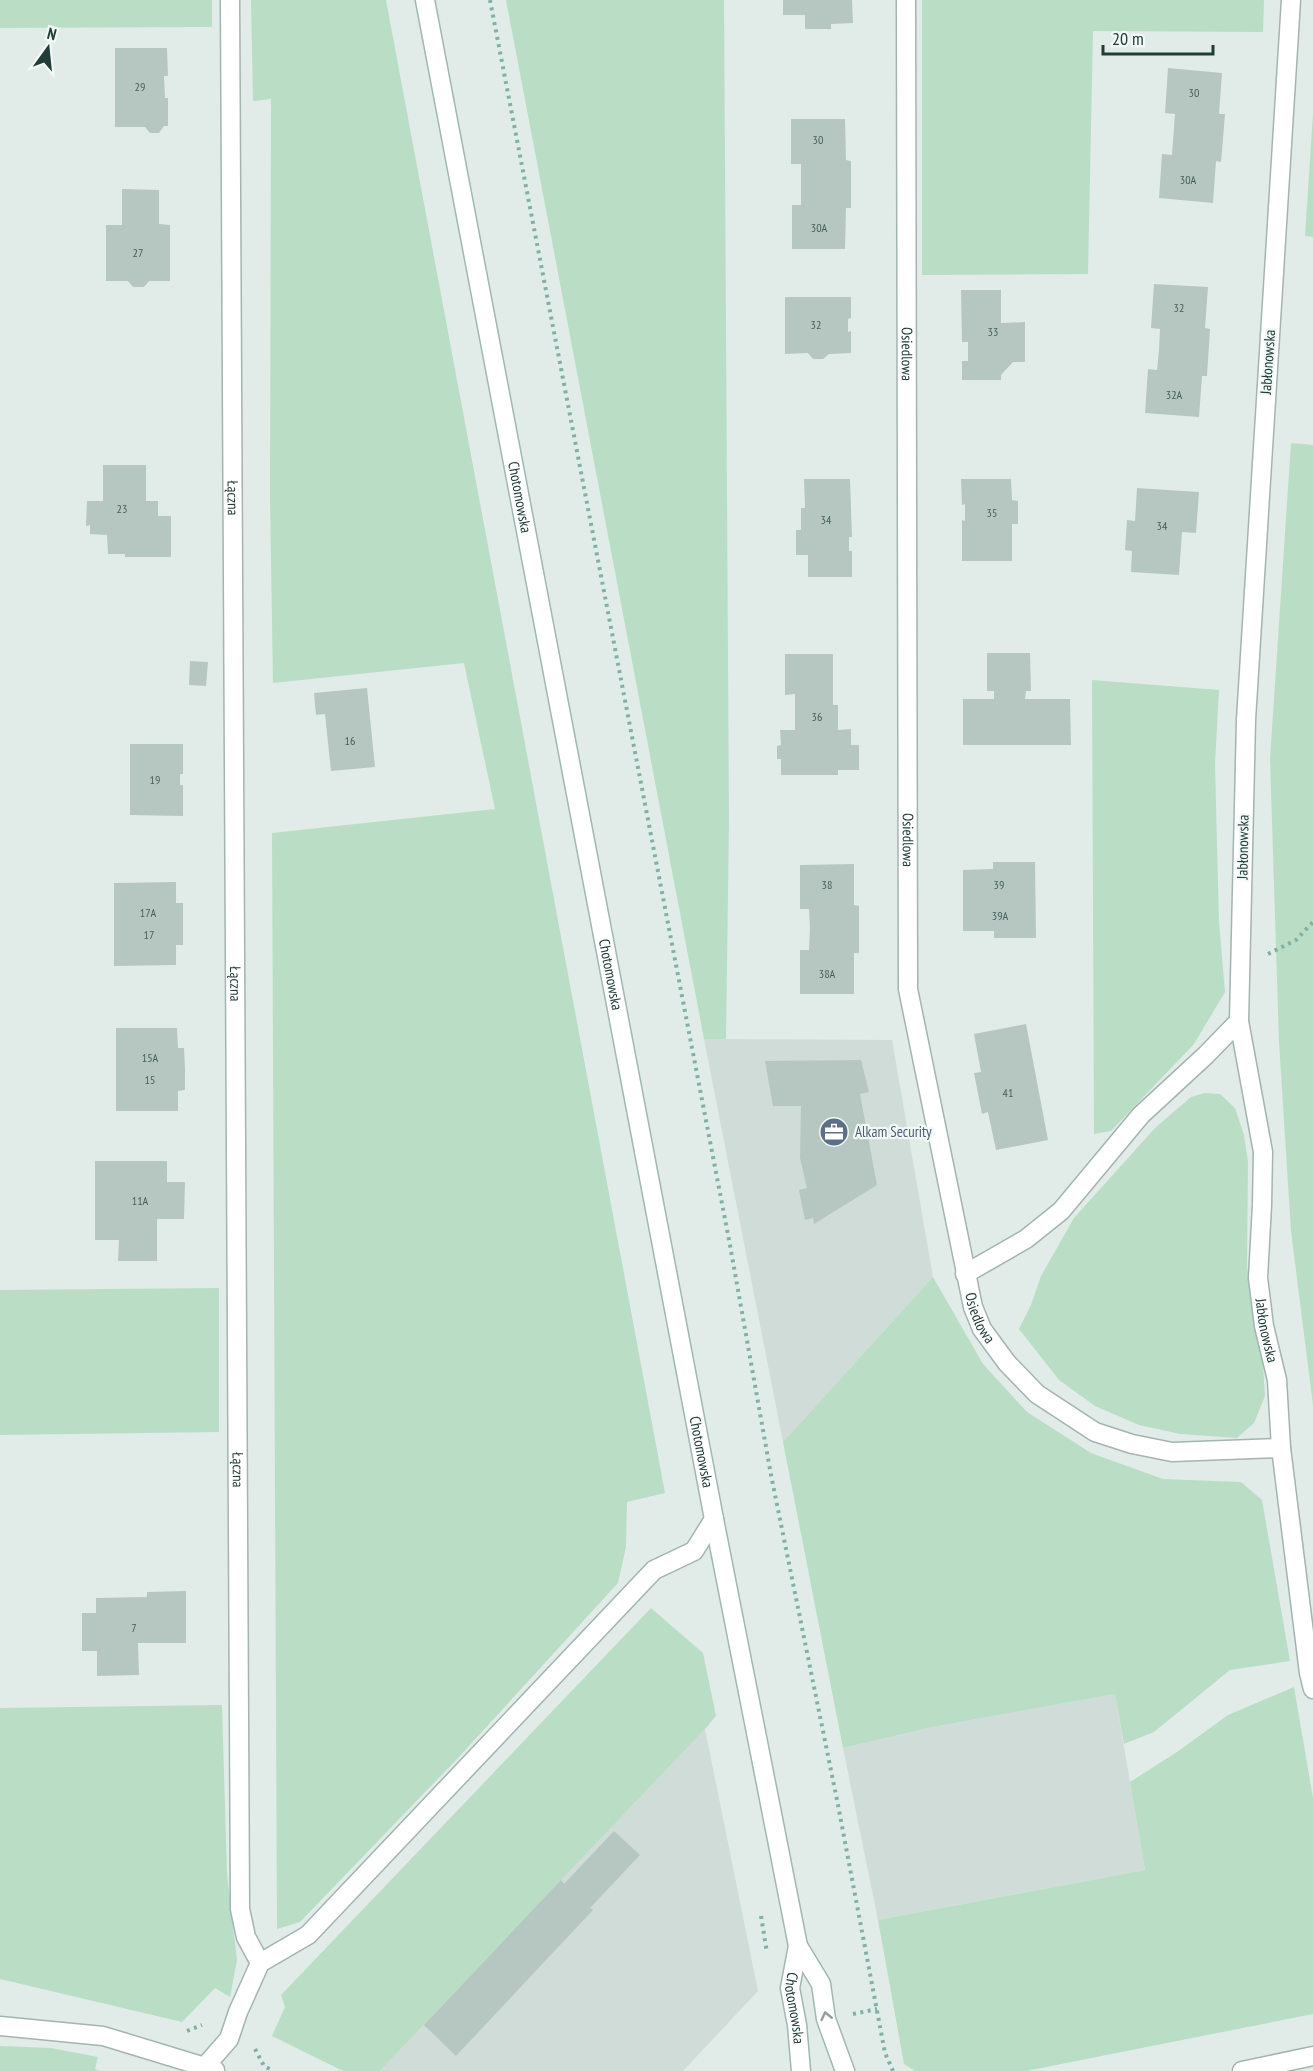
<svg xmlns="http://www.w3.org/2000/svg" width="1313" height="2071" viewBox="0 0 1313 2071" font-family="'PT Sans Narrow',sans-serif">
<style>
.built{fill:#cfdcd7}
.green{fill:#b9dec5}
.building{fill:#b6c7c1}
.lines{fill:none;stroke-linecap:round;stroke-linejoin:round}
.street-casing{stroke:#a4b4b0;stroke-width:21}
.secondary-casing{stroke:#9fb8b1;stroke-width:21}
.path{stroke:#80b1a5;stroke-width:4;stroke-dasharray:3 4.5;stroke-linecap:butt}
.street{stroke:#fff;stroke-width:18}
.secondary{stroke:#fff;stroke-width:18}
.oneway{stroke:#909e9c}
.labels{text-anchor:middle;stroke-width:4.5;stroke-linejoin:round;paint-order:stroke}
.number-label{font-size:12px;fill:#46605a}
.street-label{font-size:15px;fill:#213d38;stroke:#f2f8f5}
.service-label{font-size:15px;fill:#4e5e75;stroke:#f2f8f5;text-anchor:start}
</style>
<rect width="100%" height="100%" fill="#e1ece8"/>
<g class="built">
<polygon points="704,1039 892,1040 933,1277 783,1442"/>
<polygon points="1115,1694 1145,1870 878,1920 843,1748 933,1727"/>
<polygon points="705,1729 758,1991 683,2071 380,2071"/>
</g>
<g class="green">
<polygon points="0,0 212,0 212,27 0,28"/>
<polygon points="251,0 386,0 665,1493 627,1502 626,1547 618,1583 458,1758 300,1922 277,1929 272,833 495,809 464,663 273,683 270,498 271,99 253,101"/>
<polygon points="506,0 724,0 729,821 726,1039 704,1039"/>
<polygon points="922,0 1264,0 1263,32 1093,31 1088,274 922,275"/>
<polygon points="1313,114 1313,237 1305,236"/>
<polygon points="1291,443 1313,445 1313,1405 1291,1231 1279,1042 1270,759"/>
<polygon points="1092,680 1219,690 1215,764 1219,922 1225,992 1194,1044 1111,1131 1094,1134"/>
<polygon points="1205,1093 1220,1094 1235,1108 1244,1135 1248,1162 1247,1266 1263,1363 1265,1396 1254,1423 1237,1438 1180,1434 1139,1425 1095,1406 1059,1380 1019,1329 1031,1305 1041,1276 1074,1218 1155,1128 1191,1097"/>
<polygon points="933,1277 983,1364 1027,1412 1091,1453 1163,1479 1241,1482 1262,1500 1290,1661 1230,1670 1154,1732 1124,1744 1115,1694 933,1727 843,1748 783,1442"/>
<polygon points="219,1288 219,1432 0,1435 0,1290"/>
<polygon points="651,1608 703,1653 716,1716 705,1729 380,2071 343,2071 272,2036 285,2007 281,1995"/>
<polygon points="1294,1687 1313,1798 1313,2014 1026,2071 915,2071 904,2064 878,1920 1145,1870 1130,1782 1177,1752 1228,1715"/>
<polygon points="222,1705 227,1873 237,1960 230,1997 215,1988 182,2022 0,1979 0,1708"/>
<polygon points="0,2046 51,2048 98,2057 95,2069 100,2071 0,2071"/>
</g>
<g class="building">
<polygon points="783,0 852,0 853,23 831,24 831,29 805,29 805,15 783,15"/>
<polygon points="115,48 167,48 168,76 164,76 165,98 168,98 168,126 164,126 159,133 150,133 145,127 115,127"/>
<polygon points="1168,68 1222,73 1219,114 1225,114 1223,139 1221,162 1216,161 1213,203 1159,198 1162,154 1172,155 1175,114 1165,113"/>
<polygon points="791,119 845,119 846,160 851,161 851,208 846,208 845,249 792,249 792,205 801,205 801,164 791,164"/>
<polygon points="122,189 159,190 159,224 170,225 170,281 149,281 144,287 133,287 128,281 106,281 106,225 122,225"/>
<polygon points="1154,284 1208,287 1205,328 1210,329 1207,376 1202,376 1199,417 1145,413 1148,369 1157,370 1159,350 1160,329 1151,328"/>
<polygon points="961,290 1001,290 1001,323 1025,322 1025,362 1013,362 1001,375 1001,380 962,380 962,361 968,361 968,342 962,342"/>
<polygon points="785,297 851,297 851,318 848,319 848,332 851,331 851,353 829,354 823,359 813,359 808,353 785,354"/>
<polygon points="103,465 146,465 146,501 158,501 158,516 171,516 171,557 125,557 125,554 108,554 107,535 90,534 90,525 86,526 87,501 103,501"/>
<polygon points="804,479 850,479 852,537 849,537 849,551 852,551 852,577 808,577 808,555 796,555 796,530 801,530 801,508 805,508"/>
<polygon points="961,479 1011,479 1012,500 1018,501 1018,524 1012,524 1012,561 962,561 962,520 965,521 965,504 962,505"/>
<polygon points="1137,488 1199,492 1196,533 1182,532 1179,575 1131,572 1132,551 1125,550 1127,520 1135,521"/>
<polygon points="987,653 1030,653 1031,691 1026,691 1025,699 1070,699 1071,745 963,745 963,699 994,699 994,691 987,691"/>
<polygon points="785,654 833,654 833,705 838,705 838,730 851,729 851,745 859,745 859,770 838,770 838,775 781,775 781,759 777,759 777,746 781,745 780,730 795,730 795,694 785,695"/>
<polygon points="190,661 208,662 206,686 189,685"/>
<polygon points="367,688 375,767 331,771 325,714 316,715 314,693"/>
<polygon points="130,744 183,744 183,774 180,774 180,785 183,785 183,816 130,815"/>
<polygon points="993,862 1035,862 1036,938 994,938 994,931 963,931 963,870 993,869"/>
<polygon points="854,864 854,905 859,906 859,953 854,953 854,994 800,994 800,950 809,950 810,929 809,909 800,909 800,865"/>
<polygon points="176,882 176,903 183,903 183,945 176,945 176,965 114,966 114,883"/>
<polygon points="1026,1024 1048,1140 996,1150 988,1112 982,1114 974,1073 981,1072 974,1034"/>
<polygon points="116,1028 177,1028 178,1048 184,1048 185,1069 185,1090 178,1091 178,1111 116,1111"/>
<polygon points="861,1060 869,1092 860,1094 877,1185 814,1224 813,1218 805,1220 799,1190 807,1188 800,1158 801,1106 773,1106 765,1061"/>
<polygon points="95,1161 167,1161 167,1182 185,1182 184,1219 157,1219 157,1261 118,1261 119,1240 95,1240"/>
<polygon points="186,1591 186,1643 138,1643 139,1675 97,1676 97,1651 82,1651 82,1613 96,1613 96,1598 147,1597 147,1592"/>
<polygon points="614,1831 640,1855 590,1908 593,1910 456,2056 424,2025 561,1880 564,1884"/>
</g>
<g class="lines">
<g class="street-casing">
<g id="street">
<path id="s1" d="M230 0 240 1909 246 1937 260 1963"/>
<path id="s2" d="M906 0 908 989 973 1307 982 1329 1007 1363 1037 1394 1095 1432 1132 1444 1172 1452 1281 1448"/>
<path id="s3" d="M1291 0 1246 720 1239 1021 1263 1152 1262 1205 1258 1278 1264 1326 1277 1380 1281 1448 1309 1673 1313 1689"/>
<polyline points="965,1274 1026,1239 1061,1211 1141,1115 1206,1055 1239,1021"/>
<polyline points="0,2026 103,2036 215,2070"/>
<polyline points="201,2071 229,2039 238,2012 260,1963 308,1935 654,1570 694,1551 714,1519"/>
<polyline points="1242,2071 1313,2056"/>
</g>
</g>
<g class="secondary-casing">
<g id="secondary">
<path id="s4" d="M425 0 714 1519 798 1946 821 1984 826 2019 845 2071"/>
<path id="s5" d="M798 1946 790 1988 797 2025 801 2071"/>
</g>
</g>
<g class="path">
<polyline points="490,0 730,1245 771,1475 838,1805 885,2053 893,2071"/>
<polyline points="1268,954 1296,940 1313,922"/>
<polyline points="761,1916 767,1953"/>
<polyline points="853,2014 877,2009"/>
<polyline points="187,2031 202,2025"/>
<polyline points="255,2049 264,2066 273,2071"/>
</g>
<use href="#street" class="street"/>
<use href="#secondary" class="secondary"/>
</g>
<defs><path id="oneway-chevron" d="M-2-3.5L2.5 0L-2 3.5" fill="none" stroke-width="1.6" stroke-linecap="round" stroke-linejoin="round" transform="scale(1.5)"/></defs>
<use class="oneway" href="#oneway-chevron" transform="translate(826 2016) rotate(-103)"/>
<defs>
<g id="office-disc" transform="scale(1.5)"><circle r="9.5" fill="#5c6f8a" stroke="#f2f8f5"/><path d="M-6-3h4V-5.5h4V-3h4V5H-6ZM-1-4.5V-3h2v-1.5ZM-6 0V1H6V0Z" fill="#fff"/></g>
</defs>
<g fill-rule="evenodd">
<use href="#office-disc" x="834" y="1132"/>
</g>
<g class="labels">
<g class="number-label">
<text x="140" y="91">29</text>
<text x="1194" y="97">30</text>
<text x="818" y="144">30</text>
<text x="1188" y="184">30A</text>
<text x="819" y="232">30A</text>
<text x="138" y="257">27</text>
<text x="1179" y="312">32</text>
<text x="816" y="329">32</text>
<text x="993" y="336">33</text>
<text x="1174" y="399">32A</text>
<text x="122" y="513">23</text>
<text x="992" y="517">35</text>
<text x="826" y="524">34</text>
<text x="1162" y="530">34</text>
<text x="817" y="721">36</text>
<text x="350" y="745">16</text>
<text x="155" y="784">19</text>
<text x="827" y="889">38</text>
<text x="999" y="889">39</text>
<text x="148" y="917">17A</text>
<text x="1000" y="920">39A</text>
<text x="149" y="939">17</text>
<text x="827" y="978">38A</text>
<text x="150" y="1062">15A</text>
<text x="150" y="1084">15</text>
<text x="1008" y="1097">41</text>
<text x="140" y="1205">11A</text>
<text x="134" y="1632">7</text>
</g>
<g class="street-label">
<text dy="5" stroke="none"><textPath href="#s2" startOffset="354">Osiedlowa</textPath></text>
<text transform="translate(1268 362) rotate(-86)" y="5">Jabłonowska</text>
<text dy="5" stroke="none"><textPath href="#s4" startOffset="506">Chotomowska</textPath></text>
<text dy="5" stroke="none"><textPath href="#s1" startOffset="498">Łączna</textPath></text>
<text dy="5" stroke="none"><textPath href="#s2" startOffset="840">Osiedlowa</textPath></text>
<text transform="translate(1243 847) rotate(-89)" y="5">Jabłonowska</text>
<text dy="5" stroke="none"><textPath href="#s4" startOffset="992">Chotomowska</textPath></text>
<text dy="5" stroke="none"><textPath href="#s1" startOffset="984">Łączna</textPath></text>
<text dy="5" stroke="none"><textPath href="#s2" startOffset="1326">Osiedlowa</textPath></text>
<text dy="5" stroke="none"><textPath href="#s3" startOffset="1335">Jabłonowska</textPath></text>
<text dy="5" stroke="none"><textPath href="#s4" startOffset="1478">Chotomowska</textPath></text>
<text dy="5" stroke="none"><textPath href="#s1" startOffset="1470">Łączna</textPath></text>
<text dy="5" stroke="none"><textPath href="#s5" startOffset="63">Chotomowska</textPath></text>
</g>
<g class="service-label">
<text x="855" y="1137">Alkam Security</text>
</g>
</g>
<g transform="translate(48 48) rotate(15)" stroke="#f2f8f5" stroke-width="4.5" paint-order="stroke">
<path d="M0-4.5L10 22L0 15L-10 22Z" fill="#213d38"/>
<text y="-9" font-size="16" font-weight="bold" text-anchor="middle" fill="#213d38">N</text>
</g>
<path d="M1103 45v9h110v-9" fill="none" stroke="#213d38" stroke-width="3"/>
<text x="1112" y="45" font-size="18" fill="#213d38" stroke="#f2f8f5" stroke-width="4.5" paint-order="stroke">20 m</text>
</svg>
